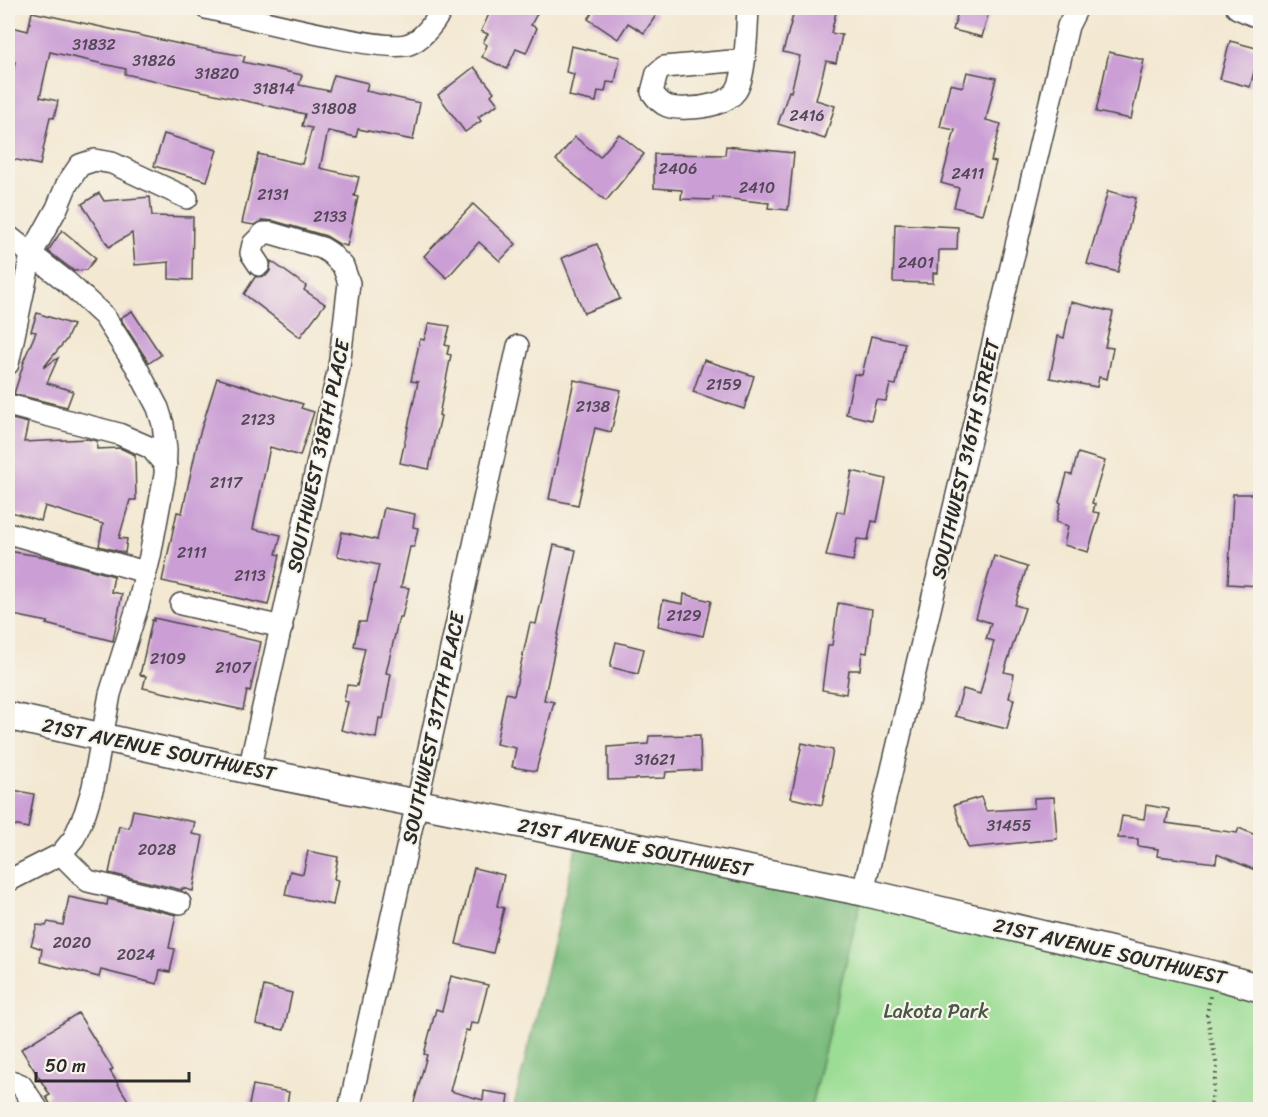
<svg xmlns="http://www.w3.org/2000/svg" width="1268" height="1117" viewBox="0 0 1268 1117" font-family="Sriracha,sans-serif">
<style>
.green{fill:#9bdd94;stroke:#638460;stroke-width:1.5}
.forest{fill:#7cbc7e;stroke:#547454;stroke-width:1.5}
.building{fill:#cb9fd5}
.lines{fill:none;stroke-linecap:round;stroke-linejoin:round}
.minor-casing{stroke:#494744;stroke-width:24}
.major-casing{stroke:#494744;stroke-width:30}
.path{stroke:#494744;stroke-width:4;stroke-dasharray:1.5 4.5;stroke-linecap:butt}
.minor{stroke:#fff;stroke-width:21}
.major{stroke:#fff;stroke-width:27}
.labels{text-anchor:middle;stroke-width:4.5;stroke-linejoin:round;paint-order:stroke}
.number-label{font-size:16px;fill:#534856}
.street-label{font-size:20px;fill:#2b2b2b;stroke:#f7f3e8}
.park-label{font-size:20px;fill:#475845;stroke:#f7f3e8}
</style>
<rect width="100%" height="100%" fill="#f7f3e8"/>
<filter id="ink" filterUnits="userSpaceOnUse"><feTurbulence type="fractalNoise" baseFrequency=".0167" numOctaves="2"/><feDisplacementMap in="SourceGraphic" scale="12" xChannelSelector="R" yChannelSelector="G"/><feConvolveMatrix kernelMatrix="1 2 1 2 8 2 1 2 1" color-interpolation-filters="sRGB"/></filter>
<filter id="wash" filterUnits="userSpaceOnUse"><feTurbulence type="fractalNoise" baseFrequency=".008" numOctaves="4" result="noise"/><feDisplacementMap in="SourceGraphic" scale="24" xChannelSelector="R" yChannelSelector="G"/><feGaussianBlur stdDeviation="1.35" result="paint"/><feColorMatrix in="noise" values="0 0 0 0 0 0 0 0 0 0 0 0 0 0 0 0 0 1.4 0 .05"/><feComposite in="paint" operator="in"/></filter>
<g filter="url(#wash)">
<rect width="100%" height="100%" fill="#f3e8d2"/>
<polygon class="green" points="863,892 1260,988 1260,1109 810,1110"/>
<polygon class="forest" points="579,836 863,892 810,1109 513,1110"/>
<g id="blocks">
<g class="building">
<polygon points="492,8 540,8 531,25 537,28 526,53 516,49 507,69 482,57 487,45 483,42 488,34 481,31"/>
<polygon points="596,8 648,8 657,14 644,33 628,23 618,39 588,19"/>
<polygon points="795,8 837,8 831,33 842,35 836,63 826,61 816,100 835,106 825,139 778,124 789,91 791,92 800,56 783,52"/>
<polygon points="959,8 990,8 982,37 953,30"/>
<polygon points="32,12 198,48 245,56 243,62 302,75 299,85 329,91 334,75 368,83 366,91 420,103 413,140 358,129 356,137 328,131 320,168 359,177 354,196 358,197 347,246 339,244 326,236 274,221 263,220 254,225 242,223 258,154 302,164 312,128 302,126 305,114 125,74 126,69 50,52 40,97 58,101 54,118 50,117 40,165 8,158 8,99 15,62 8,61 8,26 28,31"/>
<polygon points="1230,41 1260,49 1250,87 1220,79"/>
<polygon points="571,46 620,57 615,83 607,82 605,92 598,91 596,102 569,96 574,74 566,72"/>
<polygon points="1109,52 1144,60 1131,119 1096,112"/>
<polygon points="474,67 494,92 491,95 498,104 478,117 481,121 465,132 438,95"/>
<polygon points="967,72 996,78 986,120 1001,124 991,161 996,162 982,214 954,207 959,188 941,183 955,130 940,127 950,84 963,87"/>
<polygon points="164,134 217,150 207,181 154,166"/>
<polygon points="619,134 644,154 606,201 556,160 575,137 600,157"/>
<polygon points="726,146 794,153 788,210 768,208 769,203 713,197 713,200 681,199 682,190 654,188 654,154 725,155"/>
<polygon points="1108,191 1136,198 1118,272 1087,264"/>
<polygon points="99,193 104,201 150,197 152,216 193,217 192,280 169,279 169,262 135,265 132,233 109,247 82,204"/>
<polygon points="473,204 516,244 500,261 479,242 447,278 424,256"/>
<polygon points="895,224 958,227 957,250 939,250 938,273 933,273 933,283 893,282"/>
<polygon points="62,230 96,258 86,270 74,271 48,251"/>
<polygon points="597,244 620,299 584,313 562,258"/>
<polygon points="271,261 306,286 304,290 325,304 300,337 244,294 255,277 266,276 270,271"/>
<polygon points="1071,302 1113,312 1105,347 1113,348 1107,379 1099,377 1097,387 1050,378 1058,336 1064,338"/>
<polygon points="132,311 161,355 149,363 120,318"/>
<polygon points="37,313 73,325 66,340 43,368 58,358 47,383 73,391 67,407 14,394 24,362 23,362 36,332 31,331"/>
<polygon points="429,323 450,326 445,345 449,346 447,354 451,355 439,415 441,416 429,469 400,463 418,382 411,381 420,339 424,340"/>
<polygon points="871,336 905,343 896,385 890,384 886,401 876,400 871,420 846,414 854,374 862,375"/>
<polygon points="704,360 754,376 744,409 693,392"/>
<polygon points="217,378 303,404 301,408 314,412 300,456 270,447 253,529 281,535 276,554 280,555 268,605 162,581 177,512 182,513 199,436"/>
<polygon points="574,380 621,390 611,432 595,428 578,505 549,499"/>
<polygon points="8,418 28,423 24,442 87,439 97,441 97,449 120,448 135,455 136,500 130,500 119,538 127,539 125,553 99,546 103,524 45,506 41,521 8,511"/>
<polygon points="1078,453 1105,461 1092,503 1095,504 1093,512 1100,513 1088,552 1064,545 1068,526 1056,522 1061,503 1059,502 1067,474 1072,475"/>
<polygon points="852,471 886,479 877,522 872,521 868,540 857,539 853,561 826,556 837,511 844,513"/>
<polygon points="1233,494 1260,494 1260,586 1228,584"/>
<polygon points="384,508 415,514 413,527 418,528 414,547 410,547 401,587 409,588 402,617 399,617 386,673 391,674 383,719 379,718 376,738 341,730 348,702 344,701 347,685 357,686 365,648 354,646 359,622 366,622 379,565 337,556 342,532 377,540"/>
<polygon points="554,545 576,550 544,700 554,702 536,771 512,767 516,748 496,744 506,693 514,695 530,623 536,624"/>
<polygon points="8,551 45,557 114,576 111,592 122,594 113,641 46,624 48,622 8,614"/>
<polygon points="994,556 1027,567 1015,605 1025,608 1004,672 1014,674 1009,698 1014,699 1007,729 955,716 963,689 980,694 994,641 986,639 991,623 976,618"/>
<polygon points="684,594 711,601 703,636 658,626 663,600 683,604"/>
<polygon points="838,603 872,609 867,653 862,652 860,670 849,670 846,694 822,690 828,645 832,645"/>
<polygon points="154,618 261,642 250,692 247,691 243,710 143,688 146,676 140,675 152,620 154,621"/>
<polygon points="616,642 644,649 638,674 610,667"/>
<polygon points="700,735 701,770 666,772 665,778 608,780 608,747 648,744 649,736"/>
<polygon points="802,743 833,750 822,805 791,798"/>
<polygon points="8,789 34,794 28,828 8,824"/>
<polygon points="981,797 986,811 1034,808 1034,798 1054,797 1057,839 968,848 954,805"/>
<polygon points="1146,805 1169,809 1166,823 1237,833 1239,828 1260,837 1260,872 1217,854 1216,863 1157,856 1158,849 1138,846 1138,839 1118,838 1122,816 1144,819"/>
<polygon points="133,810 195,822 192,834 203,836 193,891 182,888 182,890 109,873 119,826 129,828"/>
<polygon points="308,851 338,857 334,879 338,880 333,905 285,895 290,871 303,874"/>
<polygon points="474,868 504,875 497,906 504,908 493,953 456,944"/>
<polygon points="69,897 107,905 108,899 176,915 169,948 175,949 170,972 160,970 157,984 101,970 99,977 40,962 42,949 31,945 37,925 46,926 48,922 63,925"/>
<polygon points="451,976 488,985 478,1024 471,1023 469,1031 466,1030 450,1091 483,1100 484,1091 509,1095 507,1110 412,1110 427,1055 424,1054 436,1009 442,1011"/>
<polygon points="264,986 292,993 284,1030 256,1024"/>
<polygon points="78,1013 113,1069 110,1071 134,1110 54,1110 46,1097 50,1095 21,1049"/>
<polygon points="253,1085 289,1092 286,1110 248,1110"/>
</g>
</g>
</g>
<g filter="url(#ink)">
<use href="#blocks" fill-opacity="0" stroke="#494744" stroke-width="1.5"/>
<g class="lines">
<g class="minor-casing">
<g id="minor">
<path d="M206 8C239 15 385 54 409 44 424 39 436 20 443 8"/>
<polyline points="1237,8 1253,15"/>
<path d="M743 60 664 67 657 73 652 92C662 107 670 109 688 108 702 108 727 104 736 91 746 77 747 26 748 8"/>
<polyline points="8,236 67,282 104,316 136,366 158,408 163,424 166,450 165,475 150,556 138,605 110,694 93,787 85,813 74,838 61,854 8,881"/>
<polyline points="8,364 31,255 57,208 67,184 80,165 95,160 112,163 187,198"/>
<polyline points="8,405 119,434 151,448 166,466"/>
<polyline points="8,533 145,572"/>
<polyline points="181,604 282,627"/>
<polyline points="249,770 339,367 349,283 343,266 330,253 322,248 271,233 264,233 253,244 251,253 259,265"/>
<polyline points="61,854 88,881 180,903"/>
<polyline points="863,892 1068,26 1077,8"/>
<polyline points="8,1083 14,1082 21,1085 38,1110"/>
<polyline points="349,1110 518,346"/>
</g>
</g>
<g class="major-casing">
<polyline id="major" points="8,716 249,770 863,892 1214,975 1260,988"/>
</g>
<polyline class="path" points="1210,1110 1217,1067 1207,1015 1210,996"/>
<use href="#minor" class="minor"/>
<use href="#major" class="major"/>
</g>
</g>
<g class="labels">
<g class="number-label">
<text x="94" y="50">31832</text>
<text x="154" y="66">31826</text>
<text x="217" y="79">31820</text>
<text x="274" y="94">31814</text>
<text x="334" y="114">31808</text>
<text x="807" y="121">2416</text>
<text x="678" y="174">2406</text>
<text x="968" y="179">2411</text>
<text x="757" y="193">2410</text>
<text x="273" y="200">2131</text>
<text x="330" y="222">2133</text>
<text x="916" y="268">2401</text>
<text x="724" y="390">2159</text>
<text x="593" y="412">2138</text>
<text x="258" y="425">2123</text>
<text x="226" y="488">2117</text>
<text x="192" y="558">2111</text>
<text x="250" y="581">2113</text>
<text x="684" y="621">2129</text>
<text x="168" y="664">2109</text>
<text x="233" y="673">2107</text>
<text x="655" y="765">31621</text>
<text x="1009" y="831">31455</text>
<text x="157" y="855">2028</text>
<text x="72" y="948">2020</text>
<text x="136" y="960">2024</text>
</g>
<g class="street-label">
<text transform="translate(318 456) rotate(-78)" y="7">SOUTHWEST 318TH PLACE</text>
<text transform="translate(965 459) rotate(-77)" y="7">SOUTHWEST 316TH STREET</text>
<text transform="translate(433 728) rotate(-78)" y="7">SOUTHWEST 317TH PLACE</text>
<text transform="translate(159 749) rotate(12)" y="7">21ST AVENUE SOUTHWEST</text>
<text transform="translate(635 847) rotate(11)" y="7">21ST AVENUE SOUTHWEST</text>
<text transform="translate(1110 951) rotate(13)" y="7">21ST AVENUE SOUTHWEST</text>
</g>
<g class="park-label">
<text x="936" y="1018">Lakota Park</text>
</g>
</g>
<rect width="1268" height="1117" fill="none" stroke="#f7f3e8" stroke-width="30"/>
<path d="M36 1072v9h153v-9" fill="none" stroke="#2b2b2b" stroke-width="3"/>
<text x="45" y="1072" font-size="18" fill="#2b2b2b" stroke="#f7f3e8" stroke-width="4.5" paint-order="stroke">50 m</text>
</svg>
